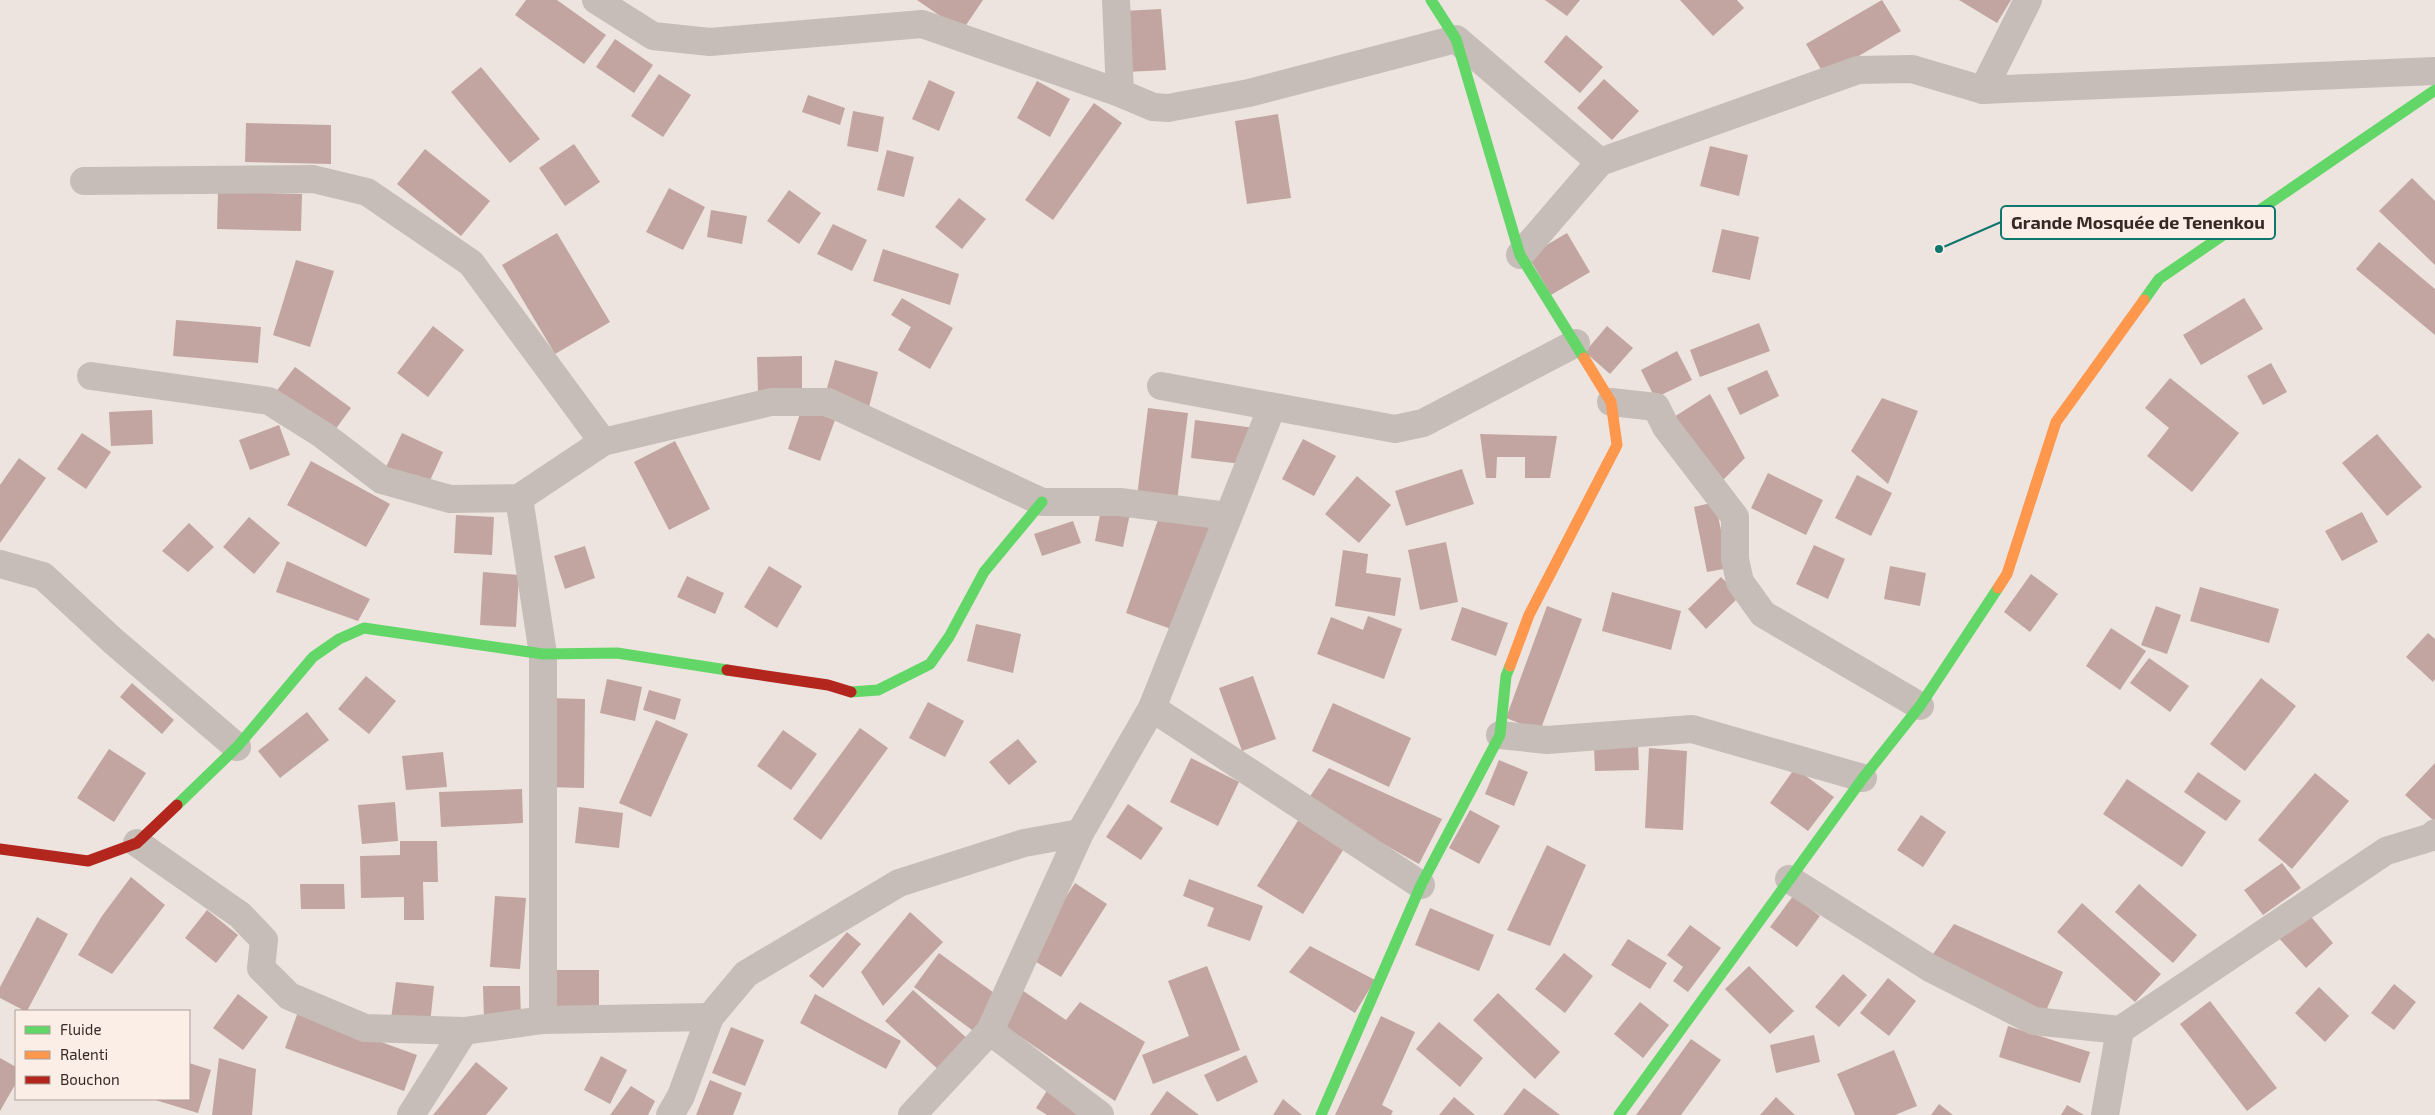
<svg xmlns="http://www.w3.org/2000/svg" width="2435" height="1115" viewBox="0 0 2435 1115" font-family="'Exo 2',sans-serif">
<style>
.building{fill:#c2a5a0}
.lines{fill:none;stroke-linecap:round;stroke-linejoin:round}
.street{stroke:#c6bdb8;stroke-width:28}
.fast{stroke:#63d668;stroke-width:11}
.slow{stroke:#ff974d;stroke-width:11}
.jam{stroke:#b3261e;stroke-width:11}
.leader{fill:none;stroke:#0f766e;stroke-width:2}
.callout-dot{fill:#0f766e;stroke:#fbeee6;stroke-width:2}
.callout{fill:#fbeee6;stroke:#0f766e;stroke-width:2}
.callout-label{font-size:18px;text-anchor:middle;font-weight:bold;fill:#372926}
</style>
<rect width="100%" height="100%" fill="#ede4df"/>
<g class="building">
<polygon points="526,0 557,0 606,35 584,64 515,15"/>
<polygon points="917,0 983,0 962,31"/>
<polygon points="1545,0 1580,0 1567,16"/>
<polygon points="1680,0 1737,0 1744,8 1713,36"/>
<polygon points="1882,0 1901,31 1825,76 1806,44"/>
<polygon points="1959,0 2011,0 1997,23"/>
<polygon points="1161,9 1166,70 1126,72 1122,11"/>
<polygon points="1566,35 1603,67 1580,93 1544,62"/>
<polygon points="615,39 653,65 634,93 596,67"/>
<polygon points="481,67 540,139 510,163 451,92"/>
<polygon points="659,74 691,95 663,137 631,116"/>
<polygon points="1604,79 1639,111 1612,140 1577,108"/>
<polygon points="929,80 955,92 939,131 912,119"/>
<polygon points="1037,81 1070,99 1050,137 1017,118"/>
<polygon points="808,95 845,108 840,125 802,112"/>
<polygon points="1094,103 1122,123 1053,220 1025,200"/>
<polygon points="853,111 884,117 878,152 847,146"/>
<polygon points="1278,114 1291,198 1247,204 1235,121"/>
<polygon points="246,123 331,125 331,164 245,162"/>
<polygon points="574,144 600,182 565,206 539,168"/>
<polygon points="1710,146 1748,155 1739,196 1700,186"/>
<polygon points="425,149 490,201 461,236 397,184"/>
<polygon points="887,150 914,157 904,197 877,190"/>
<polygon points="2412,178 2435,201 2435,265 2379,211"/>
<polygon points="669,188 705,207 683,250 646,232"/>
<polygon points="789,190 821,213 799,244 767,221"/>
<polygon points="218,192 302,194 301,231 217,229"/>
<polygon points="959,198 986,219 962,249 935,227"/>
<polygon points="711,210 747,216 742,244 707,237"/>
<polygon points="833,224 867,240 852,271 817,254"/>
<polygon points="1722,229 1759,237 1750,280 1712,272"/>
<polygon points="557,233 610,322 555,354 502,265"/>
<polygon points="1567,233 1590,272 1551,295 1528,256"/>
<polygon points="2379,242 2435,289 2435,335 2356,269"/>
<polygon points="883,249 959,274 950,305 873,281"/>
<polygon points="296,260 334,271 310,347 273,335"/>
<polygon points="902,298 953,328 930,369 898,350 911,327 891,315"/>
<polygon points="2244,298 2263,329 2201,365 2183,335"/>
<polygon points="176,320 261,327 258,363 173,356"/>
<polygon points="1759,323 1770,351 1700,377 1690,350"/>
<polygon points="433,326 464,350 428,397 397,373"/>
<polygon points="1607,326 1633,348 1610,374 1585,352"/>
<polygon points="1677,351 1692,380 1655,398 1641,370"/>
<polygon points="802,356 802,393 758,393 757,357"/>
<polygon points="835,360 878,372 869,407 825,395"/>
<polygon points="2271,363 2287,392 2263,405 2247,376"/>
<polygon points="295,367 351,408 332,434 275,393"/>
<polygon points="1767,370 1779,396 1740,415 1727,388"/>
<polygon points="2170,378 2239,433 2192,492 2147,456 2169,428 2145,408"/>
<polygon points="1710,394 1745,458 1716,487 1674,417"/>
<polygon points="1882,398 1918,411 1888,484 1851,451"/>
<polygon points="802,408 835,420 820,461 788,449"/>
<polygon points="1148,408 1188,413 1177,501 1137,496"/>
<polygon points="152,410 153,444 111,446 109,412"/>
<polygon points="1195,420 1255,428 1250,465 1191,458"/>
<polygon points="279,425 290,455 250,470 239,440"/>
<polygon points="82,433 111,452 86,489 57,469"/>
<polygon points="402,433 443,452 427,487 386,467"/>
<polygon points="1480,434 1557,436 1550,478 1525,478 1525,457 1497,457 1496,478 1486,478"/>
<polygon points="2377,434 2422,487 2387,516 2342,463"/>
<polygon points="1303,439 1336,456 1314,496 1282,479"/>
<polygon points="675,441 710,509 669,530 634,462"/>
<polygon points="19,458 46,478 0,543 0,485"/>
<polygon points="311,461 390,504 366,547 287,505"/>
<polygon points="1462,469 1474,504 1406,526 1395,491"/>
<polygon points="1768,473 1823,500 1806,535 1751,508"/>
<polygon points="1857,475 1892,493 1871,536 1835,518"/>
<polygon points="1357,476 1391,505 1359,543 1325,514"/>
<polygon points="1715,502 1729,568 1707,572 1694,507"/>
<polygon points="1102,504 1131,509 1123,547 1095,541"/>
<polygon points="1161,511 1210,528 1174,630 1126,613"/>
<polygon points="2362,512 2378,542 2342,561 2325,531"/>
<polygon points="456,515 494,517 492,555 454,553"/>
<polygon points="249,517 280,543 254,574 223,547"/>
<polygon points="1073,521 1081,543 1042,556 1034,534"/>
<polygon points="189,523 214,547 188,572 162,551"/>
<polygon points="1446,542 1458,602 1420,610 1408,550"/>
<polygon points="1814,545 1845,559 1828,599 1796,584"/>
<polygon points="585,546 595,578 565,589 554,556"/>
<polygon points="1343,550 1368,554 1366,573 1401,578 1395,616 1335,606"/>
<polygon points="287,561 370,599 358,621 276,592"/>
<polygon points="769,566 802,586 777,628 744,607"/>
<polygon points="1890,566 1926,573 1920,606 1884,599"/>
<polygon points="483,572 519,575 516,627 480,625"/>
<polygon points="2031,574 2058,594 2030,632 2004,612"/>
<polygon points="687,576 724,593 715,614 677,597"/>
<polygon points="1721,577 1740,596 1706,629 1688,609"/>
<polygon points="2200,587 2279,609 2269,643 2190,621"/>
<polygon points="1612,592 1681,611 1671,650 1602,631"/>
<polygon points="1547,606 1582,619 1540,731 1506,718"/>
<polygon points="2156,606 2181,615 2167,654 2141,645"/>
<polygon points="1462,607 1508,623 1496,656 1451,640"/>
<polygon points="1368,616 1402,629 1384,679 1317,654 1331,617 1363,630"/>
<polygon points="976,624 1021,634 1013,673 967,661"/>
<polygon points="2111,628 2146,651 2120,690 2086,666"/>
<polygon points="2428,633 2435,639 2435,679 2433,682 2406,657"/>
<polygon points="2149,658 2189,686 2170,712 2130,683"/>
<polygon points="366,676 396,701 369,734 338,709"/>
<polygon points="1253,676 1276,739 1242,751 1219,688"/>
<polygon points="2261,678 2296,706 2245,771 2210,744"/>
<polygon points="607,679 642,687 635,721 600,713"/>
<polygon points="132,683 174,720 162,734 120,697"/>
<polygon points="649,690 681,699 675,720 643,710"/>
<polygon points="548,698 585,699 584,788 546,787"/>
<polygon points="928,702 964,721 945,757 909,738"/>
<polygon points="1333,703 1411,738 1389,787 1312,751"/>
<polygon points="307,712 329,740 280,778 258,751"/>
<polygon points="656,720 688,734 651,817 619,803"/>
<polygon points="860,728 888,748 821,840 793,819"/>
<polygon points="783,730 817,754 791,790 757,766"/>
<polygon points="1018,739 1037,762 1009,785 989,762"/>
<polygon points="1638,744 1639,770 1595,771 1594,745"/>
<polygon points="1649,748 1687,751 1683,830 1645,828"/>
<polygon points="109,749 146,773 114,822 77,798"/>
<polygon points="443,752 447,787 406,790 402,756"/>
<polygon points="1191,758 1239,782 1218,826 1170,802"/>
<polygon points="1499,760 1528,772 1514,806 1485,794"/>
<polygon points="2435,763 2435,819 2434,821 2405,795"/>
<polygon points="1329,768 1442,819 1419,864 1307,801"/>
<polygon points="1795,768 1834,797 1808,831 1770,803"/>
<polygon points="2198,772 2241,801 2226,821 2184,792"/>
<polygon points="2315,773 2349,801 2292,869 2258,840"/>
<polygon points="2127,779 2206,832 2182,867 2103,814"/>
<polygon points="522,789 523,823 441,827 439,792"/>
<polygon points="395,802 398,841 362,844 358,805"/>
<polygon points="1128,804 1163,828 1141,860 1106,837"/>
<polygon points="579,807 623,813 619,848 575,843"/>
<polygon points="1470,810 1500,826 1479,864 1449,848"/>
<polygon points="1921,815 1946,832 1923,867 1897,850"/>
<polygon points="1299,819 1345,847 1303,914 1257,886"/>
<polygon points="400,841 437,841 438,882 423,882 424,920 404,920 404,897 361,898 360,856 400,855"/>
<polygon points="1547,845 1586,865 1550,946 1507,930"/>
<polygon points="2282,863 2301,888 2263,915 2244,890"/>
<polygon points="131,877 165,905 112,974 78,955 102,916"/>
<polygon points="1189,879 1263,906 1250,941 1207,926 1214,908 1183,896"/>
<polygon points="1075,883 1107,904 1061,977 1028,957"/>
<polygon points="300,884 344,884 345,909 301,909"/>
<polygon points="2139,884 2197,935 2173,963 2115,912"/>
<polygon points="495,896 526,898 520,969 490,967"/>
<polygon points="1793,896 1820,916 1797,947 1770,927"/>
<polygon points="2082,903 2161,974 2135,1002 2057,932"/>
<polygon points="1430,908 1494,935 1479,971 1415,945"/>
<polygon points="207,910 238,935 216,963 185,938"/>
<polygon points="910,912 943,942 883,1006 861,972"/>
<polygon points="2307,912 2333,943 2306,968 2277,936"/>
<polygon points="37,917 68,934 27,1011 25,1011 0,998 0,987"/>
<polygon points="1954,924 2063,972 2045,1013 1929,960"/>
<polygon points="1690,925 1721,948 1688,992 1673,981 1683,967 1667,955"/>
<polygon points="847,932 861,944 823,988 809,976"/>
<polygon points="1628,939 1667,963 1650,989 1611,965"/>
<polygon points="1310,946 1375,980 1355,1013 1289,972"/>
<polygon points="939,953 1001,998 976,1033 914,987"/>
<polygon points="1564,953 1593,976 1565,1013 1535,989"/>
<polygon points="1207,966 1240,1050 1153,1084 1142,1055 1189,1036 1168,981"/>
<polygon points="1749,966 1794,1011 1770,1034 1725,989"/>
<rect x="549" y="970" width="50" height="39"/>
<polygon points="1843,974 1867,995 1839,1027 1815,1007"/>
<polygon points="1888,978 1916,1001 1889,1036 1860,1013"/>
<polygon points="396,982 434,986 430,1024 391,1019"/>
<polygon points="2394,984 2416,1002 2394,1030 2371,1013"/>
<polygon points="483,986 520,986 521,1019 484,1020"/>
<polygon points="2319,987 2349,1016 2325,1042 2295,1013"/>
<polygon points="913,990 969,1040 941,1072 885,1021"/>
<polygon points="1022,990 1066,1020 1080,1002 1145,1042 1115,1101 1003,1025"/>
<polygon points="1498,993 1560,1052 1535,1079 1473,1020"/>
<polygon points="238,994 268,1017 243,1050 213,1028"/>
<polygon points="815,994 901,1041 886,1069 800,1023"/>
<polygon points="2210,1001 2277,1088 2247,1111 2180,1024"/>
<polygon points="1640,1002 1669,1025 1643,1058 1614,1034"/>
<polygon points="298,1012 417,1055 404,1091 285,1048"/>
<polygon points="1381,1016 1415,1032 1382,1105 1393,1111 1391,1115 1335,1115"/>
<polygon points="1439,1022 1483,1058 1460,1087 1416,1049"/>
<polygon points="2008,1026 2090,1052 2080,1083 1999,1057"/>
<polygon points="731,1027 764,1040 745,1086 712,1073"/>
<polygon points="1814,1035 1820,1062 1776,1073 1770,1045"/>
<polygon points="1691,1039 1721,1060 1681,1115 1636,1115"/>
<polygon points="1894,1050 1917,1106 1895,1115 1855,1115 1837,1074"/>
<polygon points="1246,1055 1258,1082 1217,1102 1204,1075"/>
<polygon points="601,1056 627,1070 610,1104 584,1090"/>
<polygon points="0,1058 16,1067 16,1083 0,1111"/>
<polygon points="219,1058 256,1069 252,1115 212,1115"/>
<polygon points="476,1062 508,1088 486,1115 433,1115"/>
<polygon points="189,1063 211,1070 198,1113 152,1099 189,1099"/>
<polygon points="710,1080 742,1093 733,1115 696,1115"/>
<polygon points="631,1086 655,1101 648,1115 610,1115"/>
<polygon points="1524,1088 1560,1115 1503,1115"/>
<polygon points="1048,1089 1088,1115 1047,1115 1036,1108"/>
<polygon points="1167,1091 1199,1115 1150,1115"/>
<polygon points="1454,1097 1475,1115 1439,1115"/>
<polygon points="1776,1097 1795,1115 1760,1115"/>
<polygon points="1283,1099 1302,1115 1273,1115"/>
<polygon points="1939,1104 1953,1115 1931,1115"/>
<polygon points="2067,1105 2084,1115 2061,1115"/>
</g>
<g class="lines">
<g class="street">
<polyline points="596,0 653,36 710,42 922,24 1120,93 1153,107 1168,108 1249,93 1456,39 1600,162"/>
<polyline points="1116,0 1120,93"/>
<polyline points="1983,90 2028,0"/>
<polyline points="84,181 313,179 367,192 471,263 603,442"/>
<polyline points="1520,255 1600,162 1858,70 1912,69 1983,90 2435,71"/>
<polyline points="91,376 269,401 323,435 382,480 450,499 519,498 603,442 771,402 828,402 1042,502 1120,502 1227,516"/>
<polyline points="1161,386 1395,429 1423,423 1576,343"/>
<polyline points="1611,402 1656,407 1666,427 1735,517 1735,559 1740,582 1763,614 1920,706"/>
<polyline points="519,498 543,654 543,1020"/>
<polyline points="0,564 43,576 112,640 237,747"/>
<polyline points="1152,708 1421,885"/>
<polyline points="1500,735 1547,740 1692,729 1863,778"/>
<polyline points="137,843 240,915 264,940 261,968 289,996 365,1028 464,1031 543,1020 710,1017"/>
<polyline points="1789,879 1930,968 2034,1021 2120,1030 2386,851 2432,837 2435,833"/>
<polyline points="990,1031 1100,1115"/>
<polyline points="411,1115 464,1031"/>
<polyline points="670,1115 681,1096 710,1017 746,974 899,883 1024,843 1080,833"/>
<polyline points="912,1115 990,1031 1080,833 1152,708 1272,407"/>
<polyline points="2105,1115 2120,1030"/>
</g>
<g class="fast">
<polyline points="1431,0 1456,39 1520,255 1584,358"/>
<polyline points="2144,300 2159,279 2435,90"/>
<polyline points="851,692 878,690 930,664 949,637 984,572 1042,502"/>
<polyline points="177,805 237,747 313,657 339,639 364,628 543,654 617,653 727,670"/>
<polyline points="1321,1115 1421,885 1500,735 1506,676 1510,666"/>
<polyline points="1619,1115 1863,778 1920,706 1998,588"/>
</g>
<g class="slow">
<polyline points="1998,588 2007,574 2056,422 2144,300"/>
<polyline points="1510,666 1529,615 1617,445 1611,402 1584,358"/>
</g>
<g class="jam">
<polyline points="727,670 828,685 851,692"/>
<polyline points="0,849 88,861 137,843 177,805"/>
</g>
</g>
<path class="leader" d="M1939 249L2001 222"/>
<circle class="callout-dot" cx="1939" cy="249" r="5"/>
<rect class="callout" x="2001" y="206" width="274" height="33" rx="5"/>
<g class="callout-label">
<text x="2138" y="229">Grande Mosquée de Tenenkou</text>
</g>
<rect x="15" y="1010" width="175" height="90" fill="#fbeee6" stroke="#ad9f99"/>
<rect x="25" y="1026" width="25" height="8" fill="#63d668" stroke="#ad9f99"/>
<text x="60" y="1035" font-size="15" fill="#372926">Fluide</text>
<rect x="25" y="1051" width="25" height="8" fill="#ff974d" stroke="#ad9f99"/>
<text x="60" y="1060" font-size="15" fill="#372926">Ralenti</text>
<rect x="25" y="1076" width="25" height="8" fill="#b3261e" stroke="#ad9f99"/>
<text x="60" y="1085" font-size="15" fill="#372926">Bouchon</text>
</svg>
